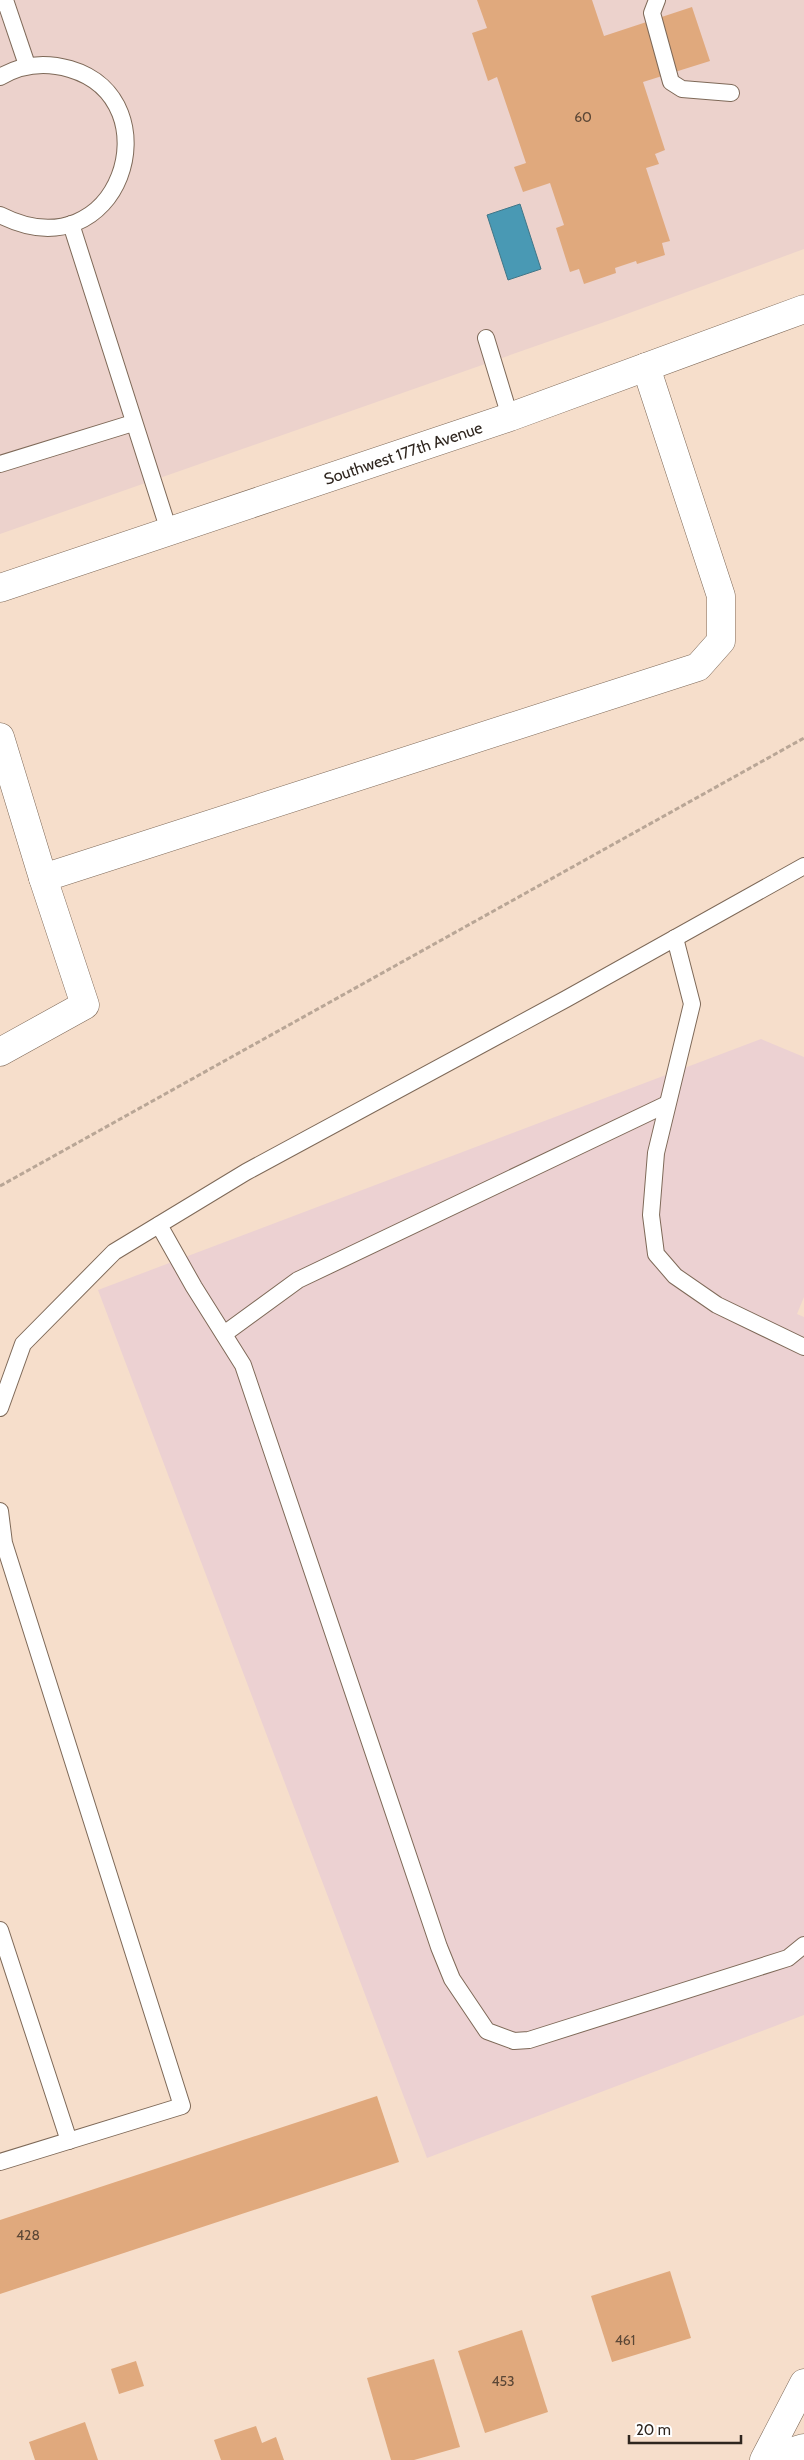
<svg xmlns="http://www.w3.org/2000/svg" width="804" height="2460" viewBox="0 0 804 2460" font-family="Cabin,sans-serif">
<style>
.commercial{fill:#ecd2cc}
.industrial{fill:#ecd1d2}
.water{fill:#4999b4;stroke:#417687}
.building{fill:#e0a97d}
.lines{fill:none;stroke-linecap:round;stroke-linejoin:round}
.lane-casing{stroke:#7e6958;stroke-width:18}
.street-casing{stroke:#7e6958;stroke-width:29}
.secondary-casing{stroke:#7e6958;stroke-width:29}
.path{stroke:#b9a696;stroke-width:3;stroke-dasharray:5 2.5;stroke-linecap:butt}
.lane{stroke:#fff;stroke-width:16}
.street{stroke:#fff;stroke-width:28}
.secondary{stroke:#fff;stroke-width:28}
.labels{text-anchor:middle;stroke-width:5;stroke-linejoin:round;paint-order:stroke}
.number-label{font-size:14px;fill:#5b4736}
.street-label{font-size:16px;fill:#2f261f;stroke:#fff}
</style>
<rect width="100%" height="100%" fill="#f6decb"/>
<polygon class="commercial" points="0,0 804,0 804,249 613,319 0,534"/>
<polygon class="industrial" points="761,1039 804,1057 804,1297 797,1314 804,1317 804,2015 427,2158 98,1290"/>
<polygon class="water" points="520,204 541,269 508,280 487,215"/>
<g class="building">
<polygon points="477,0 592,0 604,36 692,7 710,61 643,82 665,150 655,154 659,164 646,168 670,241 662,243 665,255 637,264 636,261 615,268 616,273 584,284 579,269 570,272 556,228 564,225 550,183 523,192 514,167 526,163 497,77 488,81 472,33 487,28"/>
<polygon points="377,2096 399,2162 0,2294 0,2220"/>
<polygon points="670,2271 691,2338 612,2362 591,2296"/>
<polygon points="522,2330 548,2412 485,2433 458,2351"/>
<polygon points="434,2359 460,2447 414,2460 391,2460 367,2378"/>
<polygon points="136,2361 144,2386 119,2394 111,2369"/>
<polygon points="85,2422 98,2460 35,2460 29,2442"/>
<polygon points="256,2426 262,2443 276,2437 284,2460 221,2460 214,2440"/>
</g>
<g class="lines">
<g class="lane-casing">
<g id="lane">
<polyline points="5,0 27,65"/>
<polyline points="657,0 652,13 671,82 682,89 731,93"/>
<path d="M0 77C22 64 46 62 70 69 175 100 120 276 0 215"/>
<polyline points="71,224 169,531"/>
<polyline points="486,338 510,417"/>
<polyline points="0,464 133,423"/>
<polyline points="675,938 692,1004 656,1153 651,1215 656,1254 675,1276 717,1305 804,1347"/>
<polyline points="159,1225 194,1287 243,1365 439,1947 452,1979 487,2031 514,2041 529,2040 788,1958 804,1945"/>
<polyline points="224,1334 298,1280 667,1104"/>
<polyline points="0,1408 23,1344 114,1252 246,1172 566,999 804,866"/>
<polyline points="0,1511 4,1543 182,2106 0,2162"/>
<polyline points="0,1930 69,2141"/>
</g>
</g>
<g class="street-casing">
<g id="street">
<polyline points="0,737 43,878"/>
<polyline points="0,1052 85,1005 43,878 698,667 721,641 721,596 646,367"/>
<polyline points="767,2459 804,2448"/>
<polyline points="764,2460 804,2383"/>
</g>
</g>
<g class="secondary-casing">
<g id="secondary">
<path id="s1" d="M0 588 510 417 804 309"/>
</g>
</g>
<polyline class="path" points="0,1186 804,738"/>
<use href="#lane" class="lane"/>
<use href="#street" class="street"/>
<use href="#secondary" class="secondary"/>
</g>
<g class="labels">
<g class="number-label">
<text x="583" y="122">60</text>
<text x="28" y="2240">428</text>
<text x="625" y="2345">461</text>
<text x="503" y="2386">453</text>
</g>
<g class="street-label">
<text dy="6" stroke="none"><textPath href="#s1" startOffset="425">Southwest 177th Avenue</textPath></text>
</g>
</g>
<path d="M629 2435v8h112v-8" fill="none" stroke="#2f261f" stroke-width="2.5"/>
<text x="636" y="2435" font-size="15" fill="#2f261f" stroke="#ffffff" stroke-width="4" paint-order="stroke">20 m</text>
</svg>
